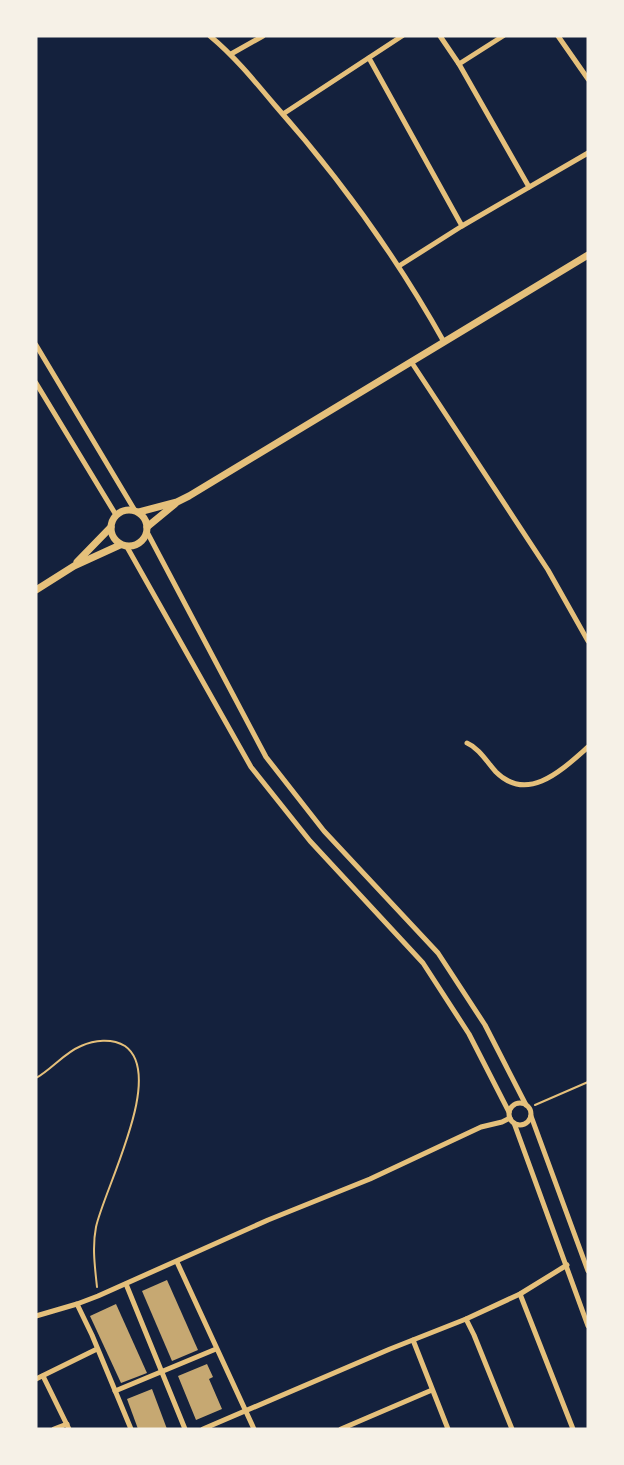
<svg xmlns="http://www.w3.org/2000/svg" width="624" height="1465" viewBox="0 0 624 1465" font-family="Commissioner,sans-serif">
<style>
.building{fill:#c6a872}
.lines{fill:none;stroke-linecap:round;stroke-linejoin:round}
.path{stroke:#e5c07b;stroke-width:2}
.minor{stroke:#e5c07b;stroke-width:5}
.tertiary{stroke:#e5c07b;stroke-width:7}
</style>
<rect width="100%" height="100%" fill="#14213d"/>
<g class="building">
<polygon points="167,1280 198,1350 172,1361 142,1291"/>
<polygon points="116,1304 147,1373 121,1383 90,1316"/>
<polygon points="207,1364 213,1377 209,1379 222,1409 196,1420 178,1376"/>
<polygon points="152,1389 167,1429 138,1429 127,1399"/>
</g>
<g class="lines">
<g class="path">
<path d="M36 1078C52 1069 64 1053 81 1046 94 1040 112 1038 125 1046 166 1075 104 1189 96 1227 92 1247 95 1268 97 1287"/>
<polyline points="535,1105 588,1082"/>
</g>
<g class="minor">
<path d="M210 36C234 56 253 79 273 103 338 176 396 256 444 342"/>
<polyline points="440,36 459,64 529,187"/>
<polyline points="558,36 588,79"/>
<polyline points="231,54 263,36"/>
<polyline points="369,58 462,226"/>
<polyline points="459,64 503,36"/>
<polyline points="283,114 402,36"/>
<polyline points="399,266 462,226 588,153"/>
<polyline points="36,345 134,509"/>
<polyline points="412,363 548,570 588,641"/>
<polyline points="36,383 116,515"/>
<polyline points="147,532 266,757 324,831 438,953 485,1025 526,1105"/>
<polyline points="127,547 251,767 310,841 423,963 469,1034 509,1112"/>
<path d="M467 743C479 748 487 762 496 772 528 804 563 769 588 747"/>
<circle cx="520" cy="1114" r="11"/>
<polyline points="531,1116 588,1271"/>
<polyline points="514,1123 588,1326"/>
<polyline points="177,1262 254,1429"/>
<polyline points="126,1284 185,1429"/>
<polyline points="520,1294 573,1429"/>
<polyline points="77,1304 92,1335 131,1429"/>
<polyline points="36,1316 77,1304 98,1296 268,1220 370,1179 481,1127 502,1122 510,1118"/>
<polyline points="466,1319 474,1335 512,1429"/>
<polyline points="413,1340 448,1429"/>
<polyline points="43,1376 69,1429"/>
<polyline points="36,1379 97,1349"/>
<polyline points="115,1391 216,1349"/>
<polyline points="54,1429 67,1424"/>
<polyline points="203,1429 390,1349 466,1319 520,1294 567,1265"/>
<polyline points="341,1429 432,1390"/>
</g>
<g class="tertiary">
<circle cx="129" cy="528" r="18"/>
<polyline points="139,512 177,502 189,496 588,255"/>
<polyline points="147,527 175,504"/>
<polyline points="77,562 111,527"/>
<polyline points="36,590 74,566 120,545"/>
</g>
</g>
<rect width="624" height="1465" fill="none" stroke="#f6f1e7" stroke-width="75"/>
</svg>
